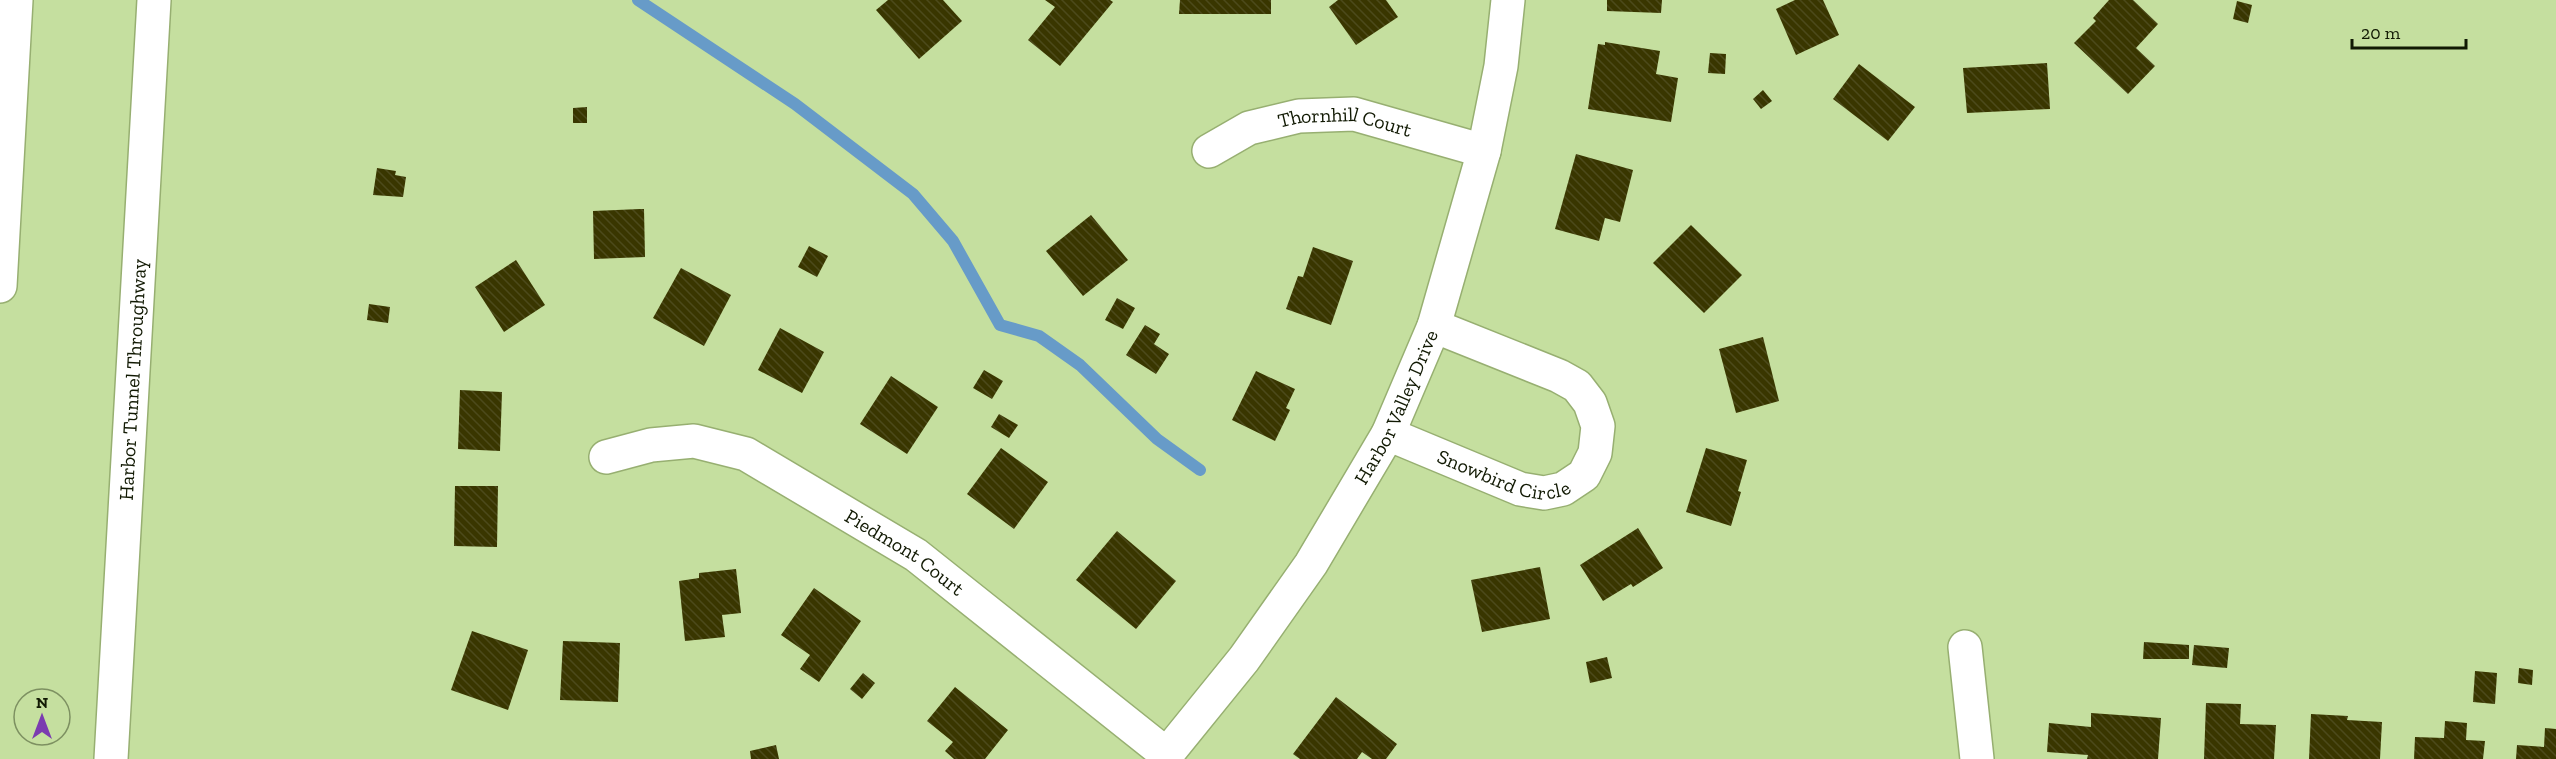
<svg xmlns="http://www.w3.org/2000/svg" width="2556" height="759" viewBox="0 0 2556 759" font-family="'Zilla Slab',serif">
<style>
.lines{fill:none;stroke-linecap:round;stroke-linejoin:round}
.stream{stroke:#679bc8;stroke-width:12}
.building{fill:url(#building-back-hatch)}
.minor-casing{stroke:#97af71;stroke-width:36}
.highway-casing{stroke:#97af71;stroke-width:36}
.minor{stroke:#fff;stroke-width:33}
.highway{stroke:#fff;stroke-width:33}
.labels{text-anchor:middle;stroke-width:6;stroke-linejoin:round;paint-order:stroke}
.street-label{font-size:20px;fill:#111903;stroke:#c5df9f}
</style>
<defs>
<pattern id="building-back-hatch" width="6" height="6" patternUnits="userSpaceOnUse" patternTransform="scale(1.5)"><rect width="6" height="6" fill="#393600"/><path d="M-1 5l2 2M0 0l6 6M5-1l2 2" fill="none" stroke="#4c4a1b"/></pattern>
</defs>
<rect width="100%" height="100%" fill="#c5df9f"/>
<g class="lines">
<polyline class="stream" points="638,0 795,104 913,194 953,241 1000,325 1039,336 1080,365 1157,439 1200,470"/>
</g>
<g class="building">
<polygon points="888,0 943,0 962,21 919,59 876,10"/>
<polygon points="1045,0 1110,0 1113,2 1060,66 1028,40 1055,7"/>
<polygon points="1180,0 1271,0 1271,14 1179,14"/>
<polygon points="1338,0 1386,0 1398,17 1356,45 1329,7"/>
<polygon points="1607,0 1662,0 1661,13 1607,11"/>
<polygon points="1795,0 1823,0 1839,35 1796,55 1776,9"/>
<polygon points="2109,0 2133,0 2158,24 2136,48 2155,66 2128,94 2074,43 2096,21 2093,18"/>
<polygon points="2237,1 2252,5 2248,23 2233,19"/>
<polygon points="1605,42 1660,51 1656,74 1678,78 1671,122 1588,109 1598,44 1605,45"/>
<polygon points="1710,53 1726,54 1725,74 1708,73"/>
<polygon points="2047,63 2050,109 1967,113 1963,68"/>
<polygon points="1859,64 1915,107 1888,141 1833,99"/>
<polygon points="1763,90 1772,101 1761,109 1753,99"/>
<polygon points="587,107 587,123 573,123 573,108"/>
<polygon points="1576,154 1633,170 1620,222 1605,218 1599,241 1555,229"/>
<polygon points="377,168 396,171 395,175 406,177 403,197 373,195"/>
<polygon points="640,209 644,209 645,257 594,259 593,211"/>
<polygon points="1091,215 1128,260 1083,296 1046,251"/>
<polygon points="1691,225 1742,275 1704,313 1653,263"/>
<polygon points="809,246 828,256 817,277 798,267"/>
<polygon points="1313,247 1353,261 1331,325 1286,309 1298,276 1303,277"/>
<polygon points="516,260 545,305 504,332 475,287"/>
<polygon points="681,268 731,295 704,346 653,318"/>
<polygon points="1117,298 1135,308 1123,329 1105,320"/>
<polygon points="369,304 390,307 388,323 367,320"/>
<polygon points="1145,325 1160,334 1154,344 1169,354 1156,374 1126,355"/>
<polygon points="780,328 824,352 802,393 758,370"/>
<polygon points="1763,337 1779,401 1736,413 1719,349"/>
<polygon points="984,370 1003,381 992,399 973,388"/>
<polygon points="1256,371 1295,389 1286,408 1290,410 1275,441 1232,420"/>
<polygon points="891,376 938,407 907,454 860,424"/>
<polygon points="460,390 502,392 500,451 458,449"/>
<polygon points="999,414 1018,425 1009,438 991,427"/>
<polygon points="1001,448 1048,482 1014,529 967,494"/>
<polygon points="1706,448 1747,460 1738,491 1741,492 1731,526 1686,512"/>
<polygon points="455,486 498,486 497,547 454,546"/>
<polygon points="1638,528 1663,568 1633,587 1631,584 1603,601 1580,565"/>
<polygon points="1117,531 1176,581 1136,629 1076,580"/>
<polygon points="1540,567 1550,619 1482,632 1471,580"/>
<polygon points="736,569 741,613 722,615 725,637 685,641 679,581 699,578 699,573"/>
<polygon points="814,588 861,621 819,682 800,669 810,655 781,635"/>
<polygon points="472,631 528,650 508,710 451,690"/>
<polygon points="563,641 620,643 618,702 560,700"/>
<polygon points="2144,642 2189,645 2189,659 2143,659"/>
<polygon points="2194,645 2229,648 2227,668 2192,665"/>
<polygon points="1607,657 1612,678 1590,683 1586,662"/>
<polygon points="2519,668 2533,670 2532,685 2518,683"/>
<polygon points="2475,671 2497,673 2495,704 2473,702"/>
<polygon points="863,673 875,683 862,699 850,689"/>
<polygon points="955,687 1008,730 985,759 954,759 945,751 953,742 927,721"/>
<polygon points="1336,697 1397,744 1386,759 1372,759 1362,752 1357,759 1300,759 1293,754"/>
<polygon points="2206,703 2241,704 2240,724 2276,725 2274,759 2204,759"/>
<polygon points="2091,713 2161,718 2158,759 2087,759 2088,755 2047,752 2049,723 2091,727"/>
<polygon points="2311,714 2348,716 2347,720 2382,722 2380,759 2309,759"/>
<polygon points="2445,721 2467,723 2466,740 2485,741 2483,759 2414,759 2415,737 2444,738"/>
<polygon points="2545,728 2556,729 2556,759 2516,759 2517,745 2544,747"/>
<polygon points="776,745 779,759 751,759 750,751"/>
</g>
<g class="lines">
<g class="minor-casing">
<g id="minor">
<path id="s1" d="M1209 151 1249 128 1299 116 1354 114 1484 151"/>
<path id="s2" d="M1388 434 1520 489 1544 493 1563 489 1584 475 1595 453 1598 426 1590 403 1577 386 1559 376 1434 326"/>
<path id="s3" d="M606 457 651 445 694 441 746 454 916 555 1166 754"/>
<polyline points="1965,647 1977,759"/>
<path id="s4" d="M1163 759 1244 659 1311 564 1388 434 1434 326 1484 151 1501 66 1508 0"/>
</g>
</g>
<g class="highway-casing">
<g id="highway">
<polyline points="0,286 16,0"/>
<path id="s5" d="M111 759 154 0"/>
</g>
</g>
<use href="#minor" class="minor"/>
<use href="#highway" class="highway"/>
</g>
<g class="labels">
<g class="street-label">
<text dy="7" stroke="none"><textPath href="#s1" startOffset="144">Thornhill Court</textPath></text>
<text dy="7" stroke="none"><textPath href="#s5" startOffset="380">Harbor Tunnel Throughway</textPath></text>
<text dy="7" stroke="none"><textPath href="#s4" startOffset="424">Harbor Valley Drive</textPath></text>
<text dy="7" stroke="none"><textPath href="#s2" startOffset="124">Snowbird Circle</textPath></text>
<text dy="7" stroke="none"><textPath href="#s3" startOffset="330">Piedmont Court</textPath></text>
</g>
</g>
<g transform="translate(42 717)"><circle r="28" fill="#c5df9f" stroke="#7d9061" stroke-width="1.5"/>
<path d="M0-4.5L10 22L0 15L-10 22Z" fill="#7b3bb0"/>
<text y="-9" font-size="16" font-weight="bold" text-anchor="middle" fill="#111903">N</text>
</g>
<path d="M2352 39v9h114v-9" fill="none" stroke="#111903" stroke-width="3"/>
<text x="2361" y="39" font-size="18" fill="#111903" stroke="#c5df9f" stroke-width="4.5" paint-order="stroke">20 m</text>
</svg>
